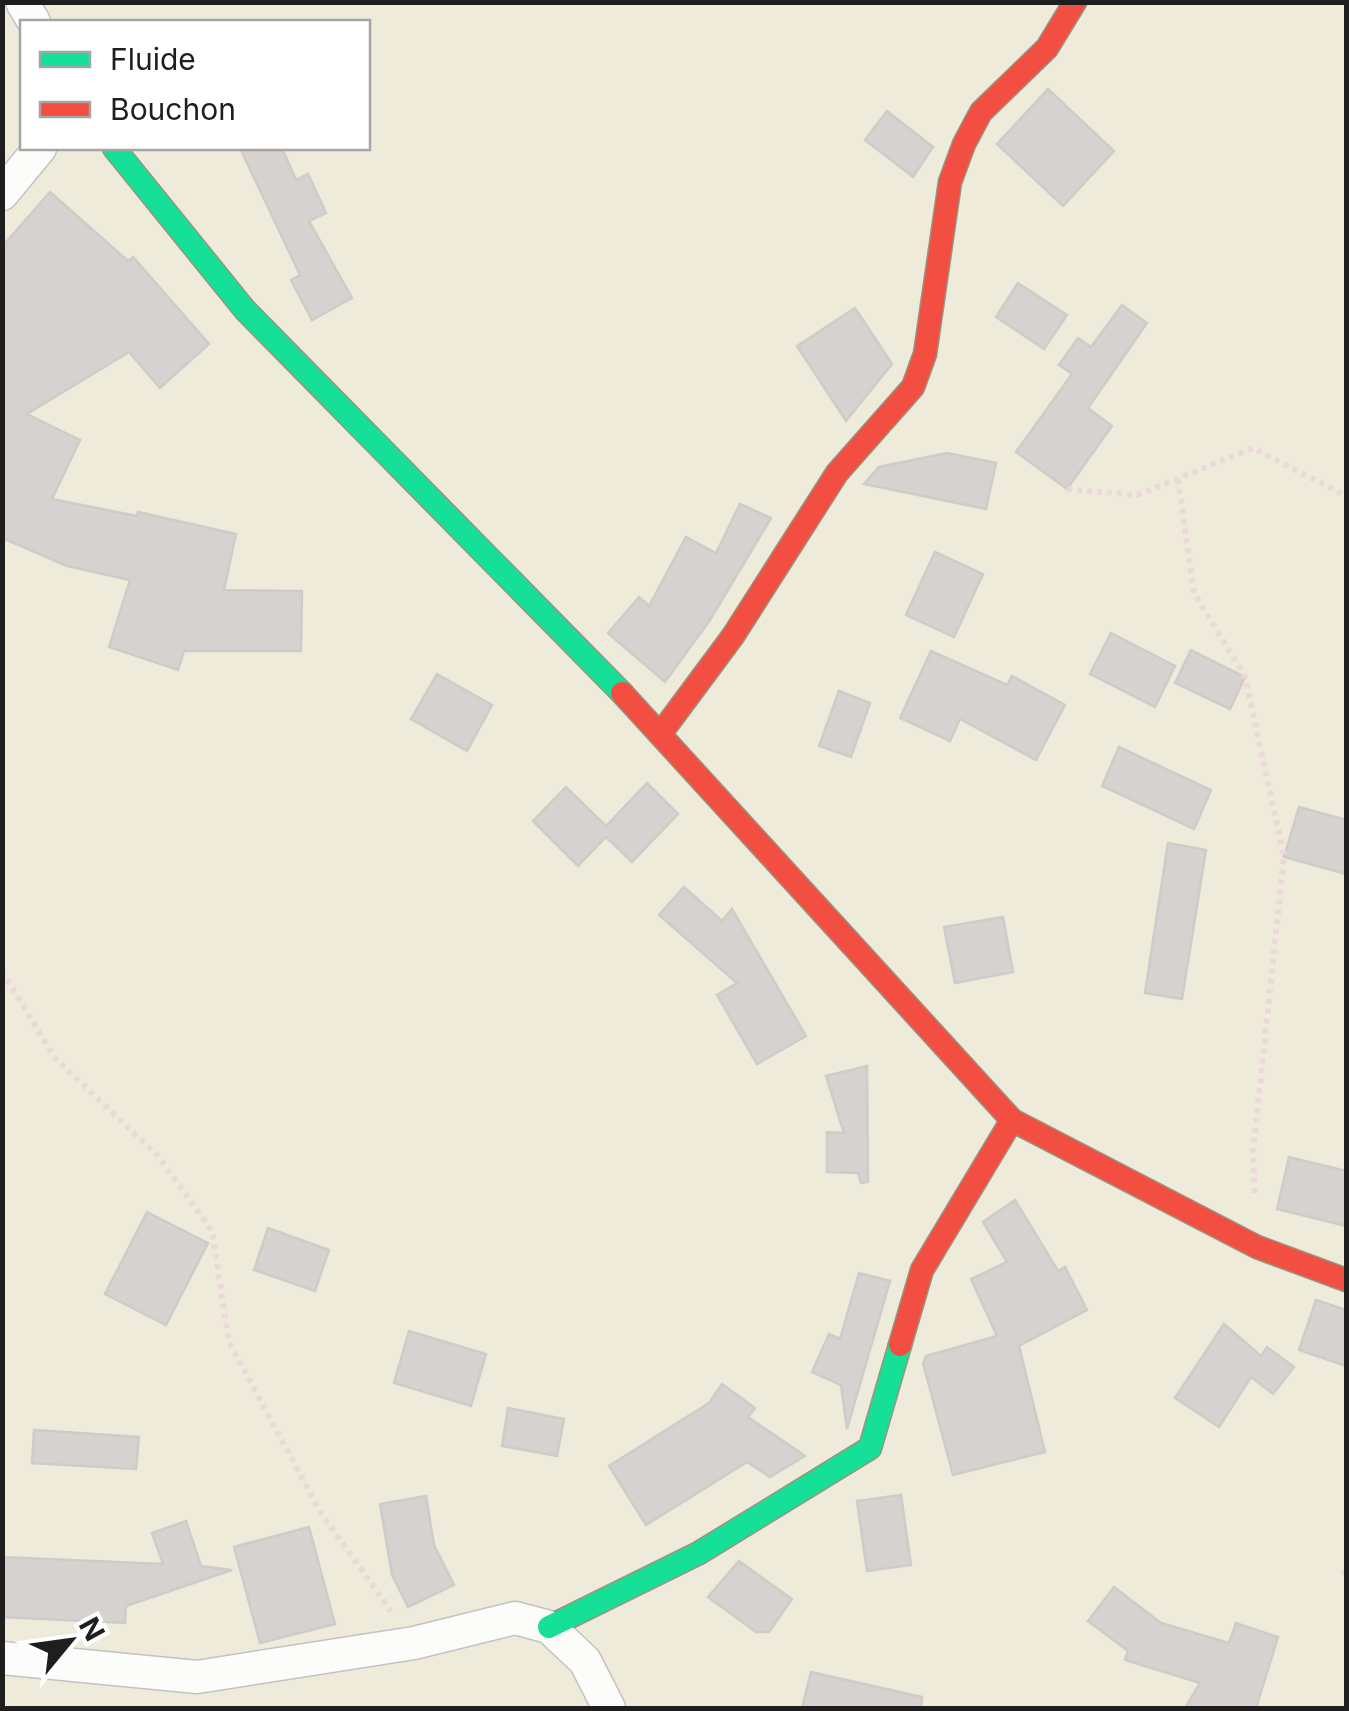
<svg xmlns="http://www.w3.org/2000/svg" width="1349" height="1711" viewBox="0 0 1349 1711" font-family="Inter,sans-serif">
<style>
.farmland{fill:#eeebda;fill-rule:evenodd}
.building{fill:#d5d2cf;stroke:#d0cbc8;stroke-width:2.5}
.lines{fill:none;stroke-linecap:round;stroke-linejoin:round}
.street-casing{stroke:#c4c2c1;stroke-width:35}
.fast-casing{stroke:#98947e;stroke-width:25}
.jam-casing{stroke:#98947e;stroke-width:25}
.path{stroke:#ebd9da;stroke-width:6;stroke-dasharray:5 5;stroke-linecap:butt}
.street{stroke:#fcfcfb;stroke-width:32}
.fast{stroke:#16e098;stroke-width:22}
.jam{stroke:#f24e42;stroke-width:22}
</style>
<rect width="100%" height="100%" fill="#edeae7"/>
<path class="farmland" d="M3 3H1346V1708H3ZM22 22H368V148H22Z"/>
<g class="building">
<polygon points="1048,89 1114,151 1063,206 997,144"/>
<polygon points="887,111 933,147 913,177 865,140"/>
<polygon points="240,148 282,148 296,180 308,174 326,213 309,221 352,298 312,320 291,280 300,275"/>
<polygon points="50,192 128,261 133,257 209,344 160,388 129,352 27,414 80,440 52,499 137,516 138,512 236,534 224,590 302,591 301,651 184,651 178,670 109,647 130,580 67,566 2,538 2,247"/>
<polygon points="1018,283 1067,315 1044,349 996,317"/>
<polygon points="1122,305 1147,323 1088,408 1112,426 1067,489 1016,452 1072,374 1059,365 1078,338 1091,347"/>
<polygon points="855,308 892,364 846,421 797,346"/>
<polygon points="947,453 996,463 986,509 864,484 879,467"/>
<polygon points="740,504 771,518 710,620 665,682 608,633 639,597 649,606 686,537 716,553"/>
<polygon points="935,552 983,574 954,637 906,615"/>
<polygon points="1111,633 1175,666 1155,707 1090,674"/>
<polygon points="1191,650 1245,677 1230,709 1175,683"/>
<polygon points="931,651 1007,685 1012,676 1065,705 1036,760 960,719 950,741 900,718"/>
<polygon points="437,674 492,705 467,751 411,719"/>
<polygon points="839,691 870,703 851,757 819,746"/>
<polygon points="1119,747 1211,790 1194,829 1102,786"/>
<polygon points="647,783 678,814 632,862 606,837 578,866 533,821 566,787 606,826"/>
<polygon points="1299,807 1346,820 1346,874 1284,857"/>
<polygon points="1168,843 1206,850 1182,999 1145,993"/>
<polygon points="684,887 722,921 732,909 806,1036 757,1064 717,995 737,983 659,915"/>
<polygon points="1003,917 1013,972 955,983 944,927"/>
<polygon points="867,1066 868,1182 861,1183 858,1173 827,1172 827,1132 844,1133 826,1076"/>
<polygon points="1289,1157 1346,1171 1346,1226 1277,1209"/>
<polygon points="1015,1200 1058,1271 1065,1267 1087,1310 1019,1346 1045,1452 953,1475 923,1363 926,1356 997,1336 971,1279 1007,1262 983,1222"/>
<polygon points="147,1212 208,1243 166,1325 105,1294"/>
<polygon points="268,1228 329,1250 315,1291 254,1270"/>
<polygon points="859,1273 890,1281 847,1429 841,1385 812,1372 829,1334 840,1339"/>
<polygon points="1316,1300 1346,1310 1346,1366 1299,1350"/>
<polygon points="1224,1324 1261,1356 1267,1347 1294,1367 1273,1394 1251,1377 1219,1427 1175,1398"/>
<polygon points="409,1331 486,1354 471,1406 394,1383"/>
<polygon points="722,1384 755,1408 748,1417 805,1456 770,1477 747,1462 646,1525 609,1466 709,1403"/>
<polygon points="508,1408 564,1419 557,1456 502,1446"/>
<polygon points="34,1430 139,1437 136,1469 32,1463"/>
<polygon points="901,1495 911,1565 867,1571 857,1501"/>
<polygon points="426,1496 434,1545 454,1585 408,1607 392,1575 380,1504"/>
<polygon points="186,1521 201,1566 232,1570 126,1606 125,1623 2,1617 2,1557 163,1564 152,1533"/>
<polygon points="309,1527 335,1624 260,1643 234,1547"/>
<polygon points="739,1561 792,1599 769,1632 756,1632 708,1597"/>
<polygon points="1114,1587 1161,1623 1229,1643 1236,1623 1278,1637 1256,1708 1185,1708 1200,1683 1125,1660 1128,1651 1088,1621"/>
<polygon points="811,1672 922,1697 921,1708 802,1708"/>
</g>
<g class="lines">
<g class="street-casing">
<g id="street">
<polyline points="22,2 34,22"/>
<polyline points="2,194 40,148"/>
<polyline points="2,1658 197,1677 414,1643 515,1618 549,1627 585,1661 609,1708"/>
</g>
</g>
<g class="fast-casing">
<g id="fast">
<polyline points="114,148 245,310 622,693"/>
<polyline points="549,1627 699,1553 870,1448 900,1345"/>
</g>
</g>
<g class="jam-casing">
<g id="jam">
<polyline points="622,693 1012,1120 1257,1247 1346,1280"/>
<polyline points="661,733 733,636 837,473 913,387 925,354 950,182 964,144 981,112 1047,48 1075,2"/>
<polyline points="900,1345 922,1270 1012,1120"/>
</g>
</g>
<g class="path">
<polyline points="1178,479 1194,593 1245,677 1284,857 1253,1152 1255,1197"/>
<polyline points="1067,489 1137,495 1253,448 1346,496"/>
<polyline points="2,971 54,1057 158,1156 212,1231 229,1342 321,1513 391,1611"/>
<polyline points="1343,1570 1346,1576"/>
</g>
<use href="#street" class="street"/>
<use href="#fast" class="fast"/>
<use href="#jam" class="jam"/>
</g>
<rect width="1349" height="1711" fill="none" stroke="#1e1e1e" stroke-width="10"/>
<rect x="20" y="20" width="350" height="130" fill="#ffffff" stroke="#a5a5a5" stroke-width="2.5"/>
<rect x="40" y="52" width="50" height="15" fill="#16e098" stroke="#a5a5a5" stroke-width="2.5"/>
<text x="110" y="70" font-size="30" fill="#1e1e1e">Fluide</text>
<rect x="40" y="102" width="50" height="15" fill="#f24e42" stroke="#a5a5a5" stroke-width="2.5"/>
<text x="110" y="120" font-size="30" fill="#1e1e1e">Bouchon</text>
<g transform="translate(70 1641) rotate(61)" stroke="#ffffff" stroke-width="8" paint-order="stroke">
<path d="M0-8L18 38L0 25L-18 38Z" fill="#1e1e1e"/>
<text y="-15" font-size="28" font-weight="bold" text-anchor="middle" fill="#1e1e1e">N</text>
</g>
</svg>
